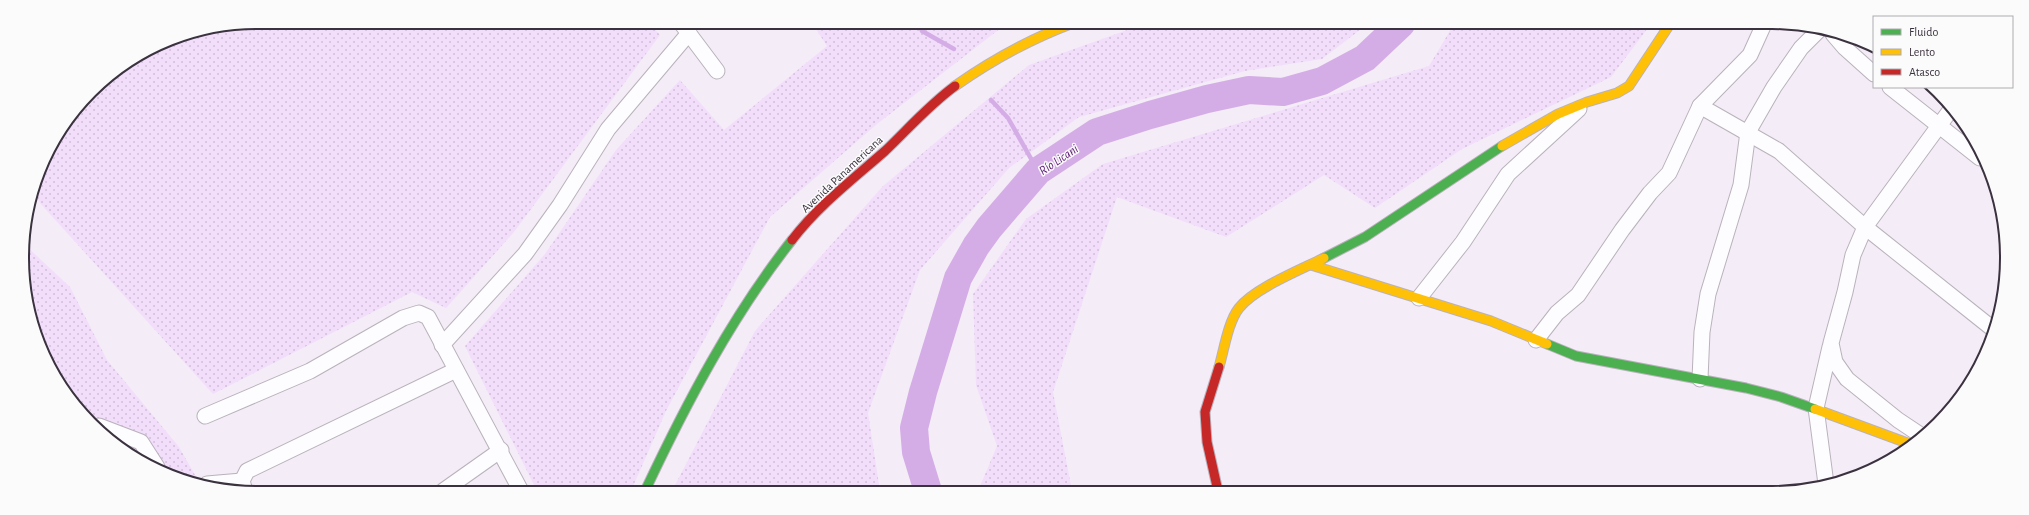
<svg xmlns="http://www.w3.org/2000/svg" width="2029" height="515" viewBox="0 0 2029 515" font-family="'Alegreya Sans',sans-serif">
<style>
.grass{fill:url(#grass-dots)}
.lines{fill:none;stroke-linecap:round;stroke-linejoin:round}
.stream{stroke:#d5ade6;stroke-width:4.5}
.river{stroke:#d5ade6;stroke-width:28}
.street-casing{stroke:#b9b2bc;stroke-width:17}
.fast-casing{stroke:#b9b2bc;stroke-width:11}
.slow-casing{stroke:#b9b2bc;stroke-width:11}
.jam-casing{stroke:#b9b2bc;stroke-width:11}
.street{stroke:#fdfcfe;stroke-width:15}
.fast{stroke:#4caf50;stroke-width:9}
.slow{stroke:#ffc107;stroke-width:9}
.jam{stroke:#c62828;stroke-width:9}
.labels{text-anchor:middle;stroke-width:3;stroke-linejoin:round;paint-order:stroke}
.street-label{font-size:12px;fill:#3b323f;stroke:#fbfbfb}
.water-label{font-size:13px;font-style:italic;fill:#612079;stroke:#fbfbfb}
.rim{fill:none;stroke:#3b323f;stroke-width:2}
</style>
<defs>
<pattern id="grass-dots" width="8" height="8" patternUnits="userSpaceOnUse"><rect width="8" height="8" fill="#f2defb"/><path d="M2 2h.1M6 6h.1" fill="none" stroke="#d0bfd8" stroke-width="1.8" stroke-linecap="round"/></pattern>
</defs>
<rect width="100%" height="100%" fill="#f4ecf7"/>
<g class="grass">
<polygon points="258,22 649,23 660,35 514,232 446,308 412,292 213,394 40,203 36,193 46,153 102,81 168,40"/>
<polygon points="812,23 1011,23 1006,24 877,124 770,217 666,411 631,491 537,491 465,346 545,254 616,150 680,80 724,130 827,46"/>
<polygon points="1147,23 1369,23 1322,59 1245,71 1079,117 1009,168 920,270 868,413 880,491 672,491 755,331 883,186 1029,65"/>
<polygon points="1454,24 1651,24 1611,77 1462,149 1375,208 1324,175 1226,237 1117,197 1053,392 1072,491 978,491 997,446 976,385 973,294 1026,219 1103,164 1429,66"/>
<polygon points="23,243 70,287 107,360 179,447 199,482 140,462 71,401 30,319"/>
</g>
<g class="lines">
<g class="stream">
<polyline points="919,23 922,31 954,49"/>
<polyline points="991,100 1008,118 1038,171"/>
</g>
<polyline class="river" points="928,491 916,452 914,428 923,392 958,278 976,246 989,228 1038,171 1097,132 1150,115 1207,99 1249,90 1283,92 1322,81 1365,58 1401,24"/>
<g class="street-casing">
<g id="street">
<polyline points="681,23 717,71"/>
<polyline points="1833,34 1845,48 1874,74"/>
<polyline points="1890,87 1980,158"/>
<polyline points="1700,106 1779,151 1865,227 1993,329"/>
<polyline points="1419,298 1463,242 1508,174 1579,109"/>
<polyline points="1536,340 1557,313 1578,295 1622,230 1650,193 1669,173 1700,106 1750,55 1764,24"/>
<polyline points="442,345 525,254 560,205 608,129 689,33"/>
<polyline points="1700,379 1702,332 1708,294 1741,185 1748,132 1774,87 1801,48 1819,30"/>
<polyline points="205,416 310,371 403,318 419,313 428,317 521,491"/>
<polyline points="99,426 141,442 157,467"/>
<polyline points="1922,436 1898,420 1847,379 1835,362 1831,343 1845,292 1853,255 1865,227 1952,108"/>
<polyline points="207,484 242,481"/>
<polyline points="1826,484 1816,408 1830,347"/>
<polyline points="245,491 242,481 247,471 456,370"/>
<polyline points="443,491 501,450"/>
</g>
</g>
<g class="fast-casing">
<g id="fast">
<polyline points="1324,258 1365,237 1502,146"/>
<polyline points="1547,344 1576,356 1746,388 1781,397 1815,409"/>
<path d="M645 491C686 404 732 316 792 240"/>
</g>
</g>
<g class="slow-casing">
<g id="slow">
<path d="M955 86C992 60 1030 39 1073 23"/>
<polyline points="1502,146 1558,114 1587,102 1617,93 1629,86 1670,24"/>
<polyline points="1311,265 1491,321 1547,344"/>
<path d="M1219 367C1224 350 1228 322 1239 308 1255 288 1300 270 1324 258"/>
<polyline points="1815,409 1910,444"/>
</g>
</g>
<g class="jam-casing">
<g id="jam">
<path d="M792 240C819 205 852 180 885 151 908 129 929 105 955 86"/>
<polyline points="1218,491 1207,442 1205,412 1219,367"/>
</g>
</g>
<use href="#street" class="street"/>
<use href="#fast" class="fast"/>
<use href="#slow" class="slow"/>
<use href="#jam" class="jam"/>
</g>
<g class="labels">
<g class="street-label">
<text transform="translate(842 174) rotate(-43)" y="4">Avenida Panamericana</text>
</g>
<g class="water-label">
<text transform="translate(1058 159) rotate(-34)" y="5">Río Licani</text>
</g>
</g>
<path d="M0 0H2029V515H0ZM257 29H1772A228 228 0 0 1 2000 257V258A228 228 0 0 1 1772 486H257A228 228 0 0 1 29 258V257A228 228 0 0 1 257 29Z" fill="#fbfbfb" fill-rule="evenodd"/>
<path class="rim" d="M257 29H1772A228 228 0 0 1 2000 257V258A228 228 0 0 1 1772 486H257A228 228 0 0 1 29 258V257A228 228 0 0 1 257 29Z"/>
<rect x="1873" y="16" width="140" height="72" fill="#fbfbfb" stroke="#aeabb0"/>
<rect x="1881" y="29" width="20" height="6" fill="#4caf50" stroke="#aeabb0"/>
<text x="1909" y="36" font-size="12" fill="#3b323f">Fluido</text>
<rect x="1881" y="49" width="20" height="6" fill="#ffc107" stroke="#aeabb0"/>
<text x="1909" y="56" font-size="12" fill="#3b323f">Lento</text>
<rect x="1881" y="69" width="20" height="6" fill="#c62828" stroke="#aeabb0"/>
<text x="1909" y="76" font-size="12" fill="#3b323f">Atasco</text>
</svg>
